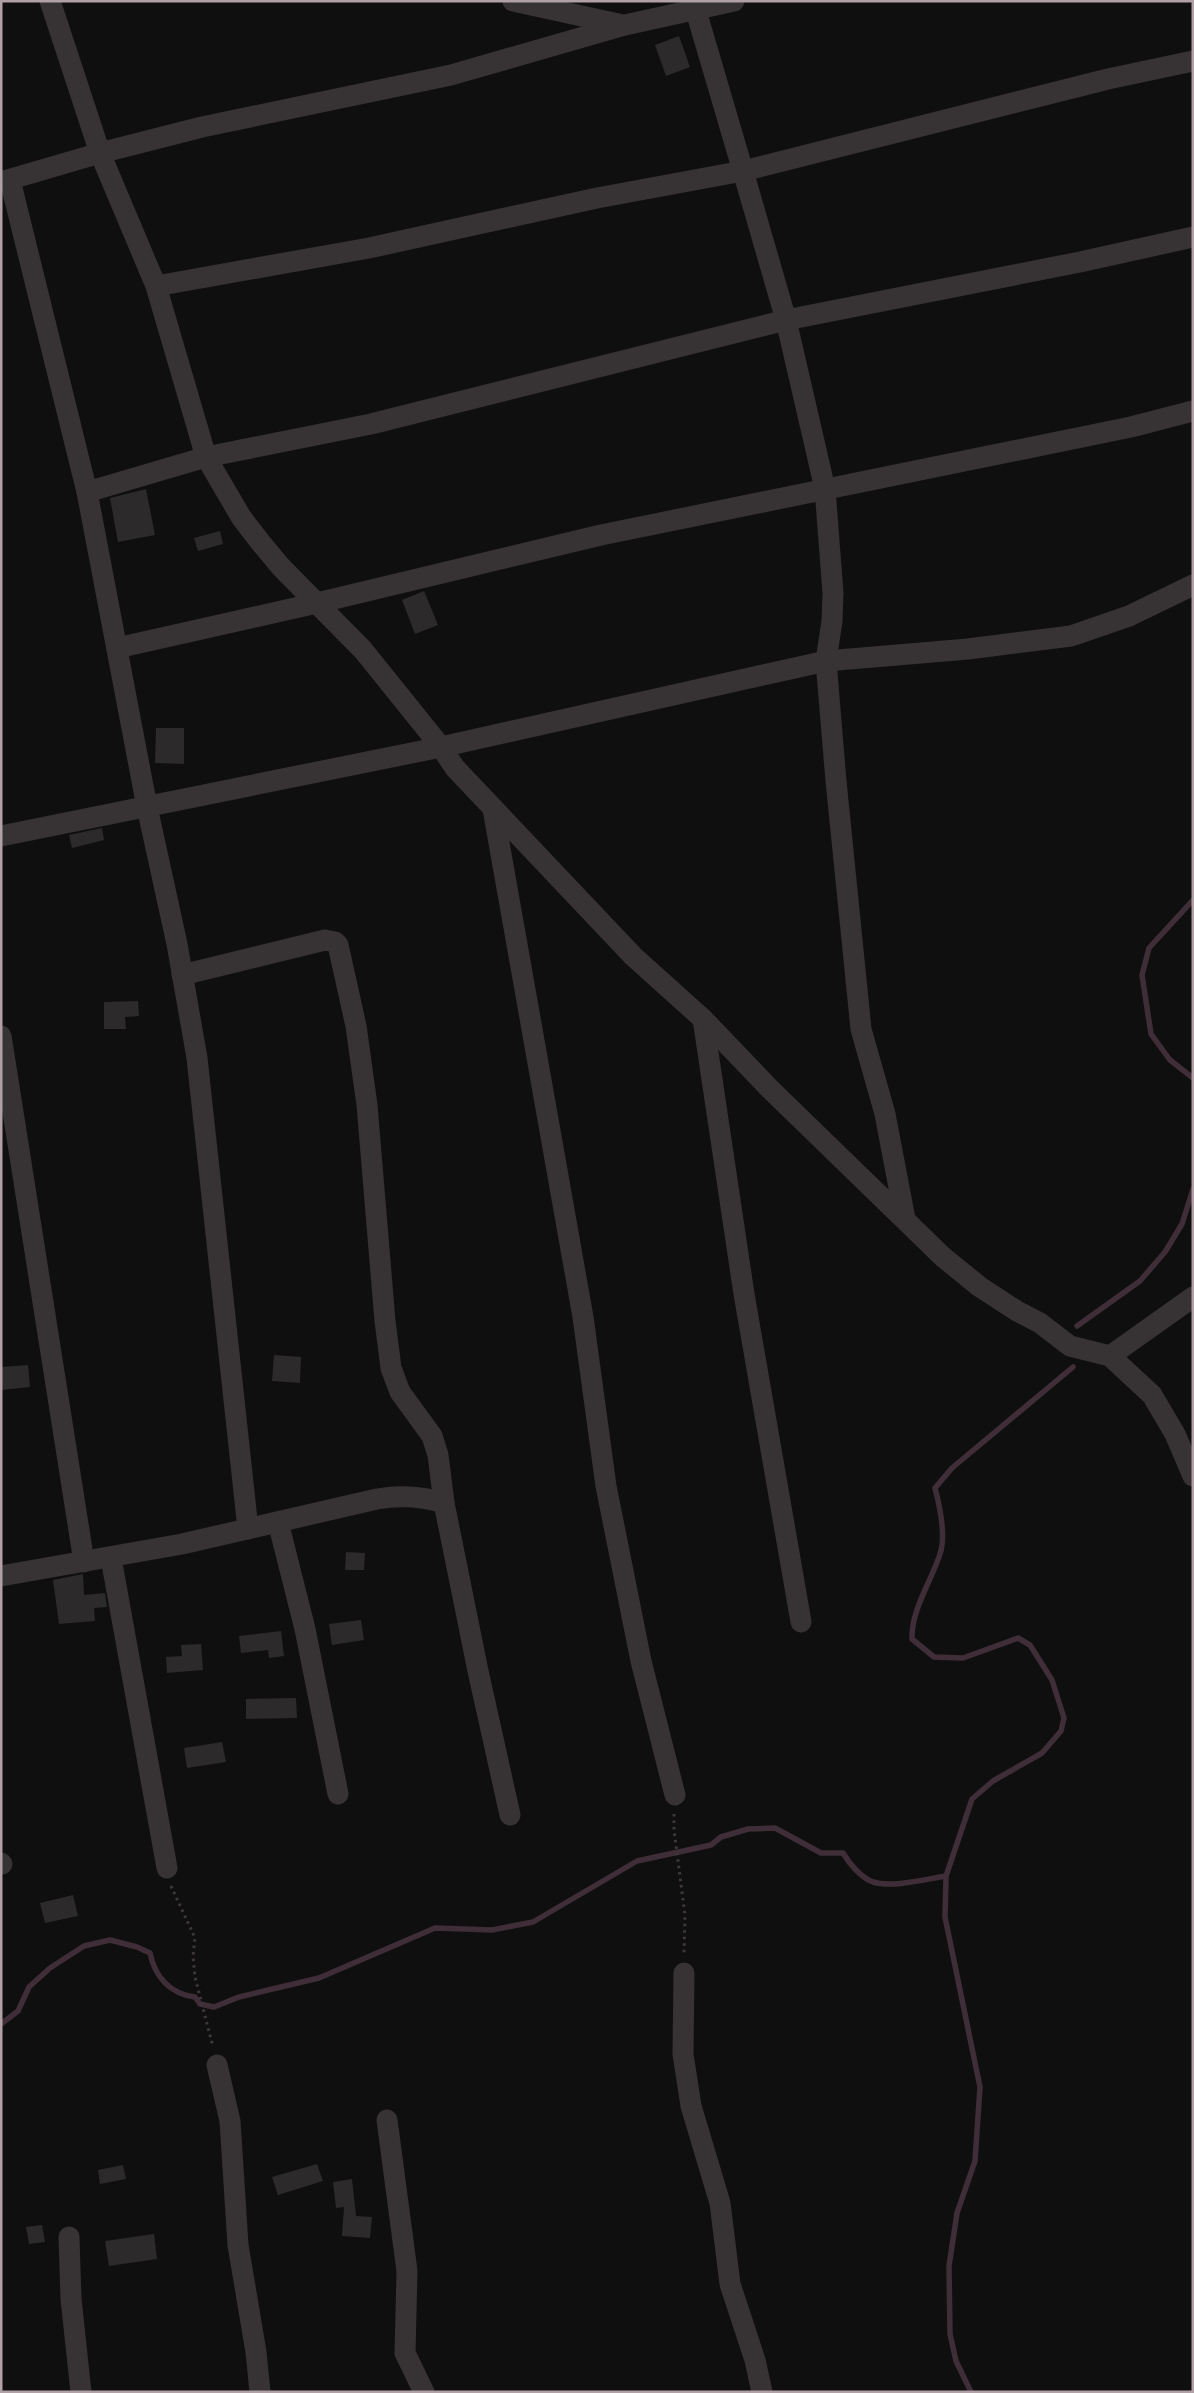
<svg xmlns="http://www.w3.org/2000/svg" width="1194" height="2393" viewBox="0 0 1194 2393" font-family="'Sofia Sans Condensed',sans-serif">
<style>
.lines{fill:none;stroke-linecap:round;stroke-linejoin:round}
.stream{stroke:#3f2e37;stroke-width:5.5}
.building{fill:#2c2a2a}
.path{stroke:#3e383a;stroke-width:3;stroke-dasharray:2.5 4;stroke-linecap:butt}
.minor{stroke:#373233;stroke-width:21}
</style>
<rect width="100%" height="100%" fill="#100f0f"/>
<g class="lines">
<g class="stream">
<polyline points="1193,900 1149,948 1142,975 1151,1034 1170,1060 1193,1078"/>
<polyline points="1077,1326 1140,1281 1165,1252 1182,1224 1193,1189"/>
<path d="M1 2024 18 2011 29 1987 50 1968 84 1946 110 1940 137 1947 150 1953C155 1977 170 1994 195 1997L200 2004 214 2007 239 1997 319 1978 435 1928 492 1930 533 1922 637 1861 711 1845 721 1837 748 1829 775 1828 821 1853H843C849 1863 861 1878 873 1882 893 1888 926 1879 946 1876"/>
<path d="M971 2392 956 2361 950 2334 949 2266 957 2213 975 2161 980 2087 945 1917 946 1876 972 1799 993 1781 1042 1753 1061 1731 1064 1718 1052 1680 1030 1645 1018 1638 963 1658 934 1657 912 1639C911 1610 931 1582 940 1554 946 1536 940 1507 935 1488L952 1468 1073 1367"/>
</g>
</g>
<g class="building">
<polygon points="679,36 690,67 666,76 655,45"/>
<polygon points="146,489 155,535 118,542 110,498"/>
<polygon points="220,531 223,544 198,551 194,538"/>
<polygon points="424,591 438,625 415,634 402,600"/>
<polygon points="156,728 184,728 184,764 155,763"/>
<polygon points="102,828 104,840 72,848 69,835"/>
<polygon points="138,1001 139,1016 125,1017 126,1029 104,1029 104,1002"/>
<polygon points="274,1355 301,1357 300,1383 272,1381"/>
<polygon points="28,1365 30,1387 1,1390 1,1367"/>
<polygon points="346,1552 365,1553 364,1570 345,1570"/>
<polygon points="83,1574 84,1595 105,1593 107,1607 94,1608 95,1621 59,1624 53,1580"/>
<polygon points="361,1620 364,1640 332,1645 329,1624"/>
<polygon points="281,1631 284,1656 269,1658 268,1650 241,1653 239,1636"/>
<polygon points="201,1644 203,1670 167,1673 166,1657 182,1656 181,1645"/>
<polygon points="296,1698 297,1718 246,1719 246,1699"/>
<polygon points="222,1742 226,1762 187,1768 184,1748"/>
<polygon points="73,1895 78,1916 45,1923 40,1903"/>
<polygon points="317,2164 323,2181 278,2195 272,2177"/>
<polygon points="123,2165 126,2179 100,2184 98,2170"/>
<polygon points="352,2179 356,2216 372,2217 370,2238 342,2236 344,2207 336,2208 333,2182"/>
<polygon points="42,2225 45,2242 29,2244 26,2227"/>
<polygon points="154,2234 157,2259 109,2266 105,2241"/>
</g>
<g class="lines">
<g class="path">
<polyline points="674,1814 674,1830 685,1915 684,1954"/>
<polyline points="171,1886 195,1938 193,1956 195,1977 213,2047"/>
</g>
<g class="minor">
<polyline points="50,1 100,153 156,286 206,457 241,517 261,543 281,567 363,650 441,747 455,768 633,956 703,1019 770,1089 943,1257 980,1287 1017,1311 1040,1323 1070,1346 1110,1356 1152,1395 1175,1434 1193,1476"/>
<polyline points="513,1 623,25"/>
<polyline points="696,11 743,171 1108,79 1193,61"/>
<polyline points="10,180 87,492 147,807 177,944 197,1058 248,1529"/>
<polyline points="1,182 100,153 202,127 451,75 625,25 734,1"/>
<polyline points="156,286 369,248 597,198 743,171 786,320 825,489 833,593 832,621 826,661 836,781 861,1029 885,1114 905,1219"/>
<polyline points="87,492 206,457 371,424 786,320 1080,262 1193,237"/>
<polyline points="117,648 317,603 601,535 1131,427 1193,411"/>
<polyline points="493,809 583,1317 606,1486 641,1661 675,1795"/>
<polyline points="1,836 441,747 826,661 968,649 1071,636 1129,616 1193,585"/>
<polyline points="182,975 325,940 335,942 338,945 356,1026 367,1105 385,1321 391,1368 400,1392 432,1436 438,1455 444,1503 478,1671 510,1815"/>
<polyline points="703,1019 744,1294 801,1622"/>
<polyline points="1,1036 84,1562"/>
<polyline points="1110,1356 1193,1297"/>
<polyline points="278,1522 305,1629 338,1794"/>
<polyline points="111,1558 167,1868"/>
<path d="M1 1576 182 1544 377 1499C401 1495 421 1496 444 1503"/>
<polyline points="1,1863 2,1864"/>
<polyline points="684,1973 683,2054 691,2106 720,2203 730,2284 755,2360 762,2392"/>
<polyline points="217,2065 230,2121 238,2245 256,2352 260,2392"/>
<polyline points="387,2120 407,2271 405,2353 424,2392"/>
<polyline points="69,2237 71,2299 81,2392"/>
</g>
</g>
<rect width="1194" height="2393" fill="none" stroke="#b1a0a5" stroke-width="5"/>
</svg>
